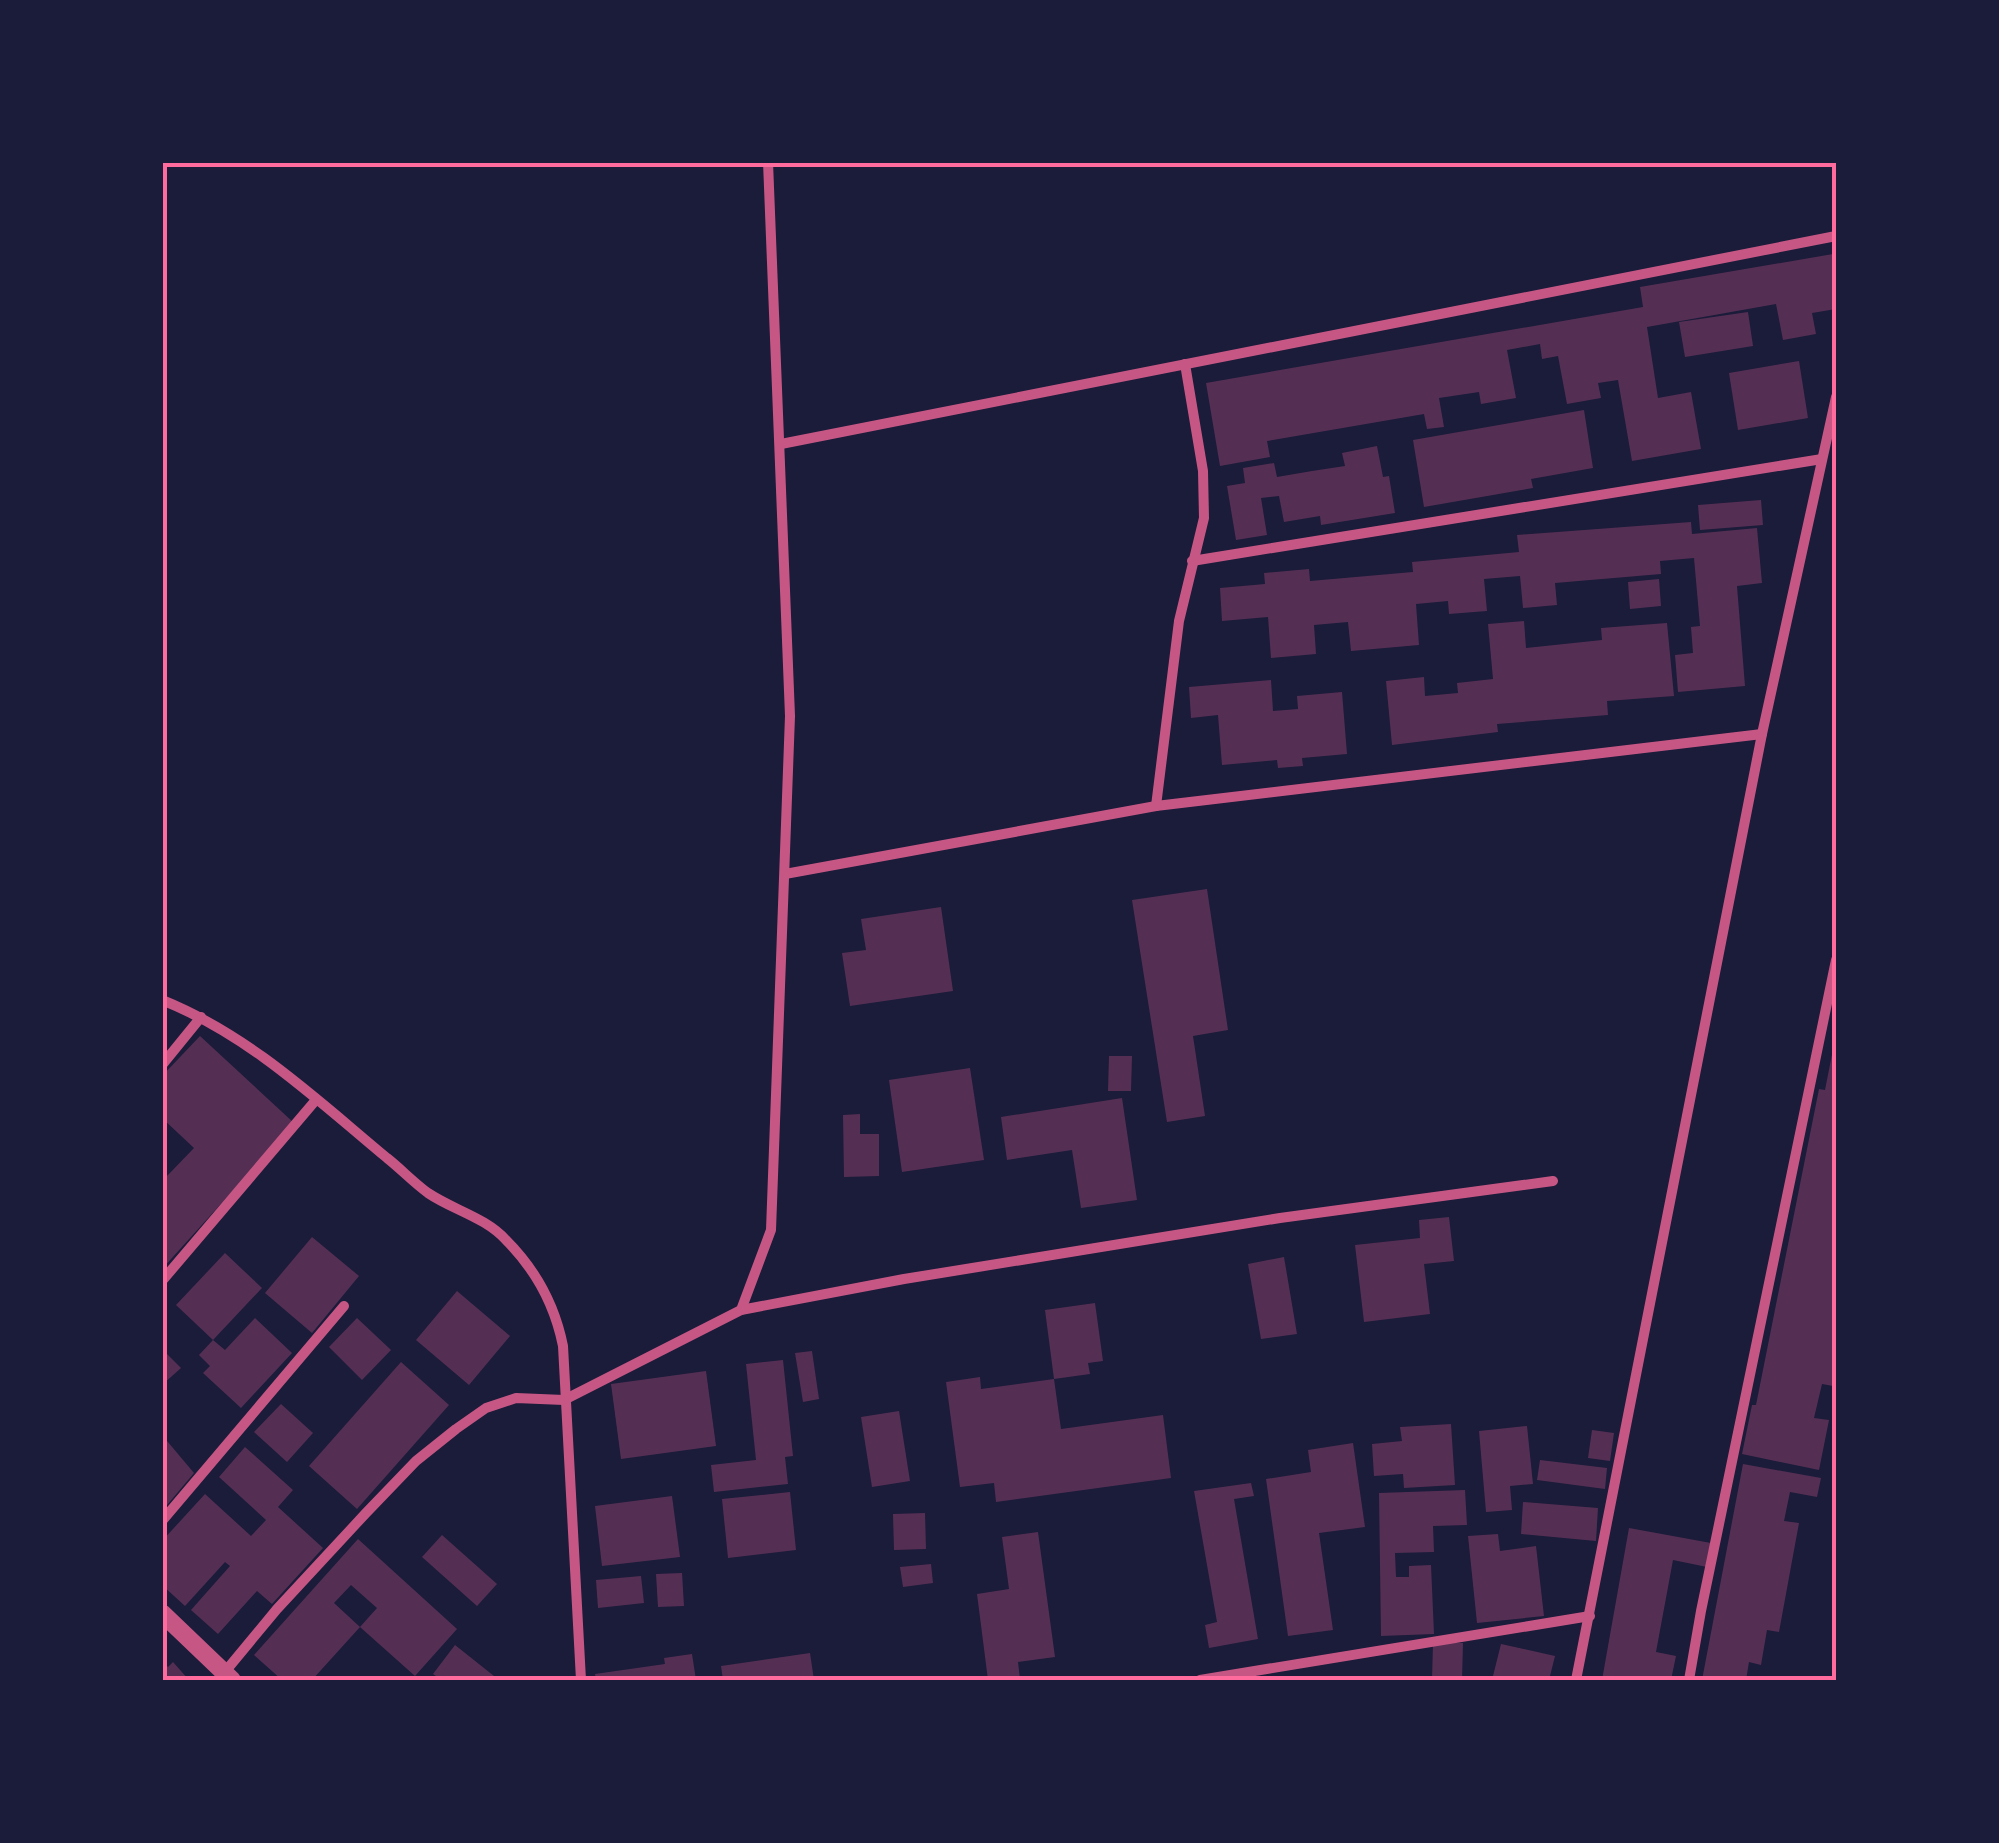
<svg xmlns="http://www.w3.org/2000/svg" width="1999" height="1843" viewBox="0 0 1999 1843" font-family="Inter,sans-serif">
<style>
.building{fill:#542f53}
.lines{fill:none;stroke-linecap:round;stroke-linejoin:round}
.minor{stroke:#c65784;stroke-width:10}
.tertiary{stroke:#c65784;stroke-width:18}
.neatline{fill:none;stroke:#ff6b9d;stroke-width:4}
</style>
<rect width="100%" height="100%" fill="#1b1b3a"/>
<g class="building">
<polygon points="1833,254 1836,309 1812,313 1816,334 1783,340 1776,304 1647,327 1658,398 1691,392 1701,449 1632,461 1618,380 1598,383 1601,398 1567,404 1558,356 1542,359 1540,344 1507,350 1516,398 1481,404 1479,392 1439,398 1444,427 1427,429 1424,414 1267,441 1270,457 1220,466 1206,383 1643,307 1640,287"/>
<polygon points="1748,312 1753,346 1685,357 1679,322"/>
<polygon points="1799,361 1808,418 1738,430 1729,373"/>
<polygon points="1584,410 1593,468 1531,479 1533,488 1424,507 1413,440"/>
<polygon points="1377,446 1383,477 1389,476 1395,513 1321,525 1320,516 1284,522 1279,496 1261,498 1267,535 1236,540 1227,486 1245,483 1243,468 1274,463 1277,477 1312,471 1345,466 1342,453"/>
<polygon points="1761,500 1763,525 1700,530 1698,505"/>
<polygon points="1691,522 1692,534 1757,528 1762,583 1737,586 1745,686 1678,692 1675,655 1693,653 1691,627 1700,626 1694,558 1660,561 1661,574 1555,583 1557,605 1523,608 1520,576 1484,579 1487,611 1449,614 1448,601 1416,604 1419,645 1351,651 1348,622 1314,625 1316,654 1271,658 1268,617 1222,621 1220,588 1265,584 1264,573 1309,569 1310,581 1413,572 1412,562 1519,552 1517,535"/>
<polygon points="1659,579 1661,606 1630,609 1628,582"/>
<polygon points="1524,621 1526,648 1602,640 1601,628 1667,623 1674,696 1607,701 1608,715 1497,724 1498,732 1392,745 1386,681 1424,677 1425,696 1458,693 1457,683 1493,679 1488,624"/>
<polygon points="1271,680 1273,711 1298,709 1297,696 1342,692 1347,754 1302,758 1303,766 1278,768 1277,760 1222,765 1218,715 1191,718 1189,687"/>
<polygon points="1207,889 1228,1030 1193,1036 1205,1116 1167,1122 1132,900"/>
<polygon points="941,907 953,991 850,1006 842,953 866,950 861,919"/>
<polygon points="200,1036 294,1123 162,1269 162,1172 167,1176 194,1148 162,1118 162,1076"/>
<polygon points="1835,1039 1836,1287 1833,1302 1836,1303 1836,1366 1833,1386 1822,1384 1814,1418 1829,1420 1819,1470 1742,1454 1752,1405 1756,1405 1819,1089 1825,1090"/>
<polygon points="1109,1056 1132,1056 1131,1091 1108,1091"/>
<polygon points="970,1068 984,1160 902,1172 889,1080"/>
<polygon points="1122,1098 1137,1200 1081,1208 1072,1150 1007,1160 1001,1117"/>
<polygon points="860,1114 860,1134 879,1134 879,1176 844,1177 843,1115"/>
<polygon points="1449,1217 1454,1261 1424,1264 1430,1314 1364,1322 1355,1245 1420,1238 1419,1220"/>
<polygon points="312,1237 359,1276 312,1333 265,1293"/>
<polygon points="225,1253 262,1288 213,1340 176,1305"/>
<polygon points="1284,1257 1297,1334 1261,1339 1248,1264"/>
<polygon points="457,1291 510,1336 469,1385 416,1340"/>
<polygon points="1095,1303 1103,1361 1088,1363 1090,1374 1054,1379 1045,1310"/>
<polygon points="255,1318 292,1353 241,1408 203,1373 210,1366 199,1355 213,1340 225,1350"/>
<polygon points="357,1318 391,1350 362,1380 329,1347"/>
<polygon points="162,1349 181,1368 162,1385"/>
<polygon points="812,1351 819,1399 803,1402 795,1353"/>
<polygon points="783,1360 793,1456 785,1457 788,1484 714,1492 711,1465 756,1460 746,1364"/>
<polygon points="401,1362 449,1405 357,1509 309,1466"/>
<polygon points="706,1371 716,1446 621,1459 611,1384"/>
<polygon points="980,1377 981,1389 1054,1379 1061,1429 1163,1415 1171,1478 996,1502 994,1483 960,1487 946,1382"/>
<polygon points="281,1404 313,1433 287,1462 254,1432"/>
<polygon points="899,1411 910,1481 872,1487 861,1417"/>
<polygon points="1451,1424 1455,1485 1404,1488 1403,1474 1374,1476 1372,1444 1402,1441 1400,1427"/>
<polygon points="1527,1426 1533,1484 1510,1486 1512,1510 1486,1512 1479,1431"/>
<polygon points="1592,1430 1614,1433 1610,1461 1588,1458"/>
<polygon points="162,1435 194,1473 162,1511"/>
<polygon points="1353,1443 1365,1527 1319,1533 1333,1630 1288,1636 1266,1479 1311,1472 1308,1450"/>
<polygon points="245,1447 293,1490 278,1507 323,1548 272,1604 257,1591 218,1634 191,1610 230,1566 225,1562 185,1606 162,1585 162,1541 205,1494 251,1536 266,1520 219,1477"/>
<polygon points="1540,1460 1607,1468 1605,1489 1537,1480"/>
<polygon points="1743,1464 1821,1478 1817,1497 1790,1492 1784,1521 1799,1523 1779,1632 1767,1630 1761,1665 1749,1662 1746,1680 1702,1680"/>
<polygon points="1251,1483 1254,1496 1234,1499 1258,1639 1209,1648 1205,1625 1217,1622 1194,1491"/>
<polygon points="1465,1490 1467,1525 1433,1526 1434,1552 1395,1553 1396,1577 1409,1577 1409,1566 1431,1565 1434,1634 1381,1636 1379,1493"/>
<polygon points="790,1492 796,1550 728,1558 722,1499"/>
<polygon points="672,1496 680,1557 602,1566 595,1506"/>
<polygon points="1523,1502 1598,1508 1596,1541 1521,1534"/>
<polygon points="925,1513 926,1549 894,1550 893,1514"/>
<polygon points="1629,1528 1711,1543 1707,1567 1673,1560 1656,1652 1676,1656 1671,1680 1602,1680"/>
<polygon points="1038,1532 1055,1657 1018,1662 1020,1679 988,1680 977,1594 1009,1589 1002,1537"/>
<polygon points="1498,1534 1500,1551 1536,1546 1544,1616 1477,1623 1468,1536"/>
<polygon points="442,1535 497,1584 477,1606 422,1557"/>
<polygon points="358,1539 457,1629 415,1676 360,1627 377,1608 351,1585 334,1603 360,1627 312,1680 282,1680 254,1655"/>
<polygon points="931,1564 933,1583 903,1587 900,1567"/>
<polygon points="682,1573 684,1606 658,1607 656,1574"/>
<polygon points="641,1576 644,1603 598,1608 596,1580"/>
<polygon points="1433,1643 1463,1643 1462,1680 1432,1680"/>
<polygon points="1501,1644 1555,1656 1549,1680 1492,1680"/>
<polygon points="455,1645 494,1676 490,1680 442,1680 433,1674"/>
<polygon points="810,1653 814,1680 723,1680 721,1666"/>
<polygon points="692,1654 696,1680 596,1680 595,1674 665,1664 664,1658"/>
<polygon points="162,1660 168,1667 173,1662 189,1680 162,1680"/>
</g>
<g class="lines">
<g class="minor">
<polyline points="781,444 1836,236"/>
<polyline points="1192,561 1822,459"/>
<polyline points="1156,806 1179,621 1204,518 1203,471 1185,364"/>
<polyline points="785,874 1156,806 1762,734"/>
<path d="M162 1000C249 1035 316 1099 387 1158 401 1169 413 1182 428 1193 453 1210 485 1217 506 1240 535 1269 555 1306 563 1346L581 1680"/>
<polyline points="162,1065 201,1017"/>
<polyline points="162,1281 315,1101"/>
<polyline points="741,1310 771,1230 790,716 768,162"/>
<polyline points="162,1521 344,1306"/>
<polyline points="224,1673 277,1609 366,1513 416,1461 456,1429 486,1408 516,1398 564,1400 741,1310 904,1279 1280,1218 1553,1181"/>
<polyline points="1200,1680 1590,1616"/>
<polyline points="1576,1680 1762,734 1836,397"/>
<polyline points="1689,1680 1701,1611 1836,960"/>
</g>
<polyline class="tertiary" points="162,1613 232,1680"/>
</g>
<rect width="1999" height="1843" fill="none" stroke="#1b1b3a" stroke-width="330"/>
<rect x="165" y="165" width="1669" height="1513" class="neatline"/>
</svg>
